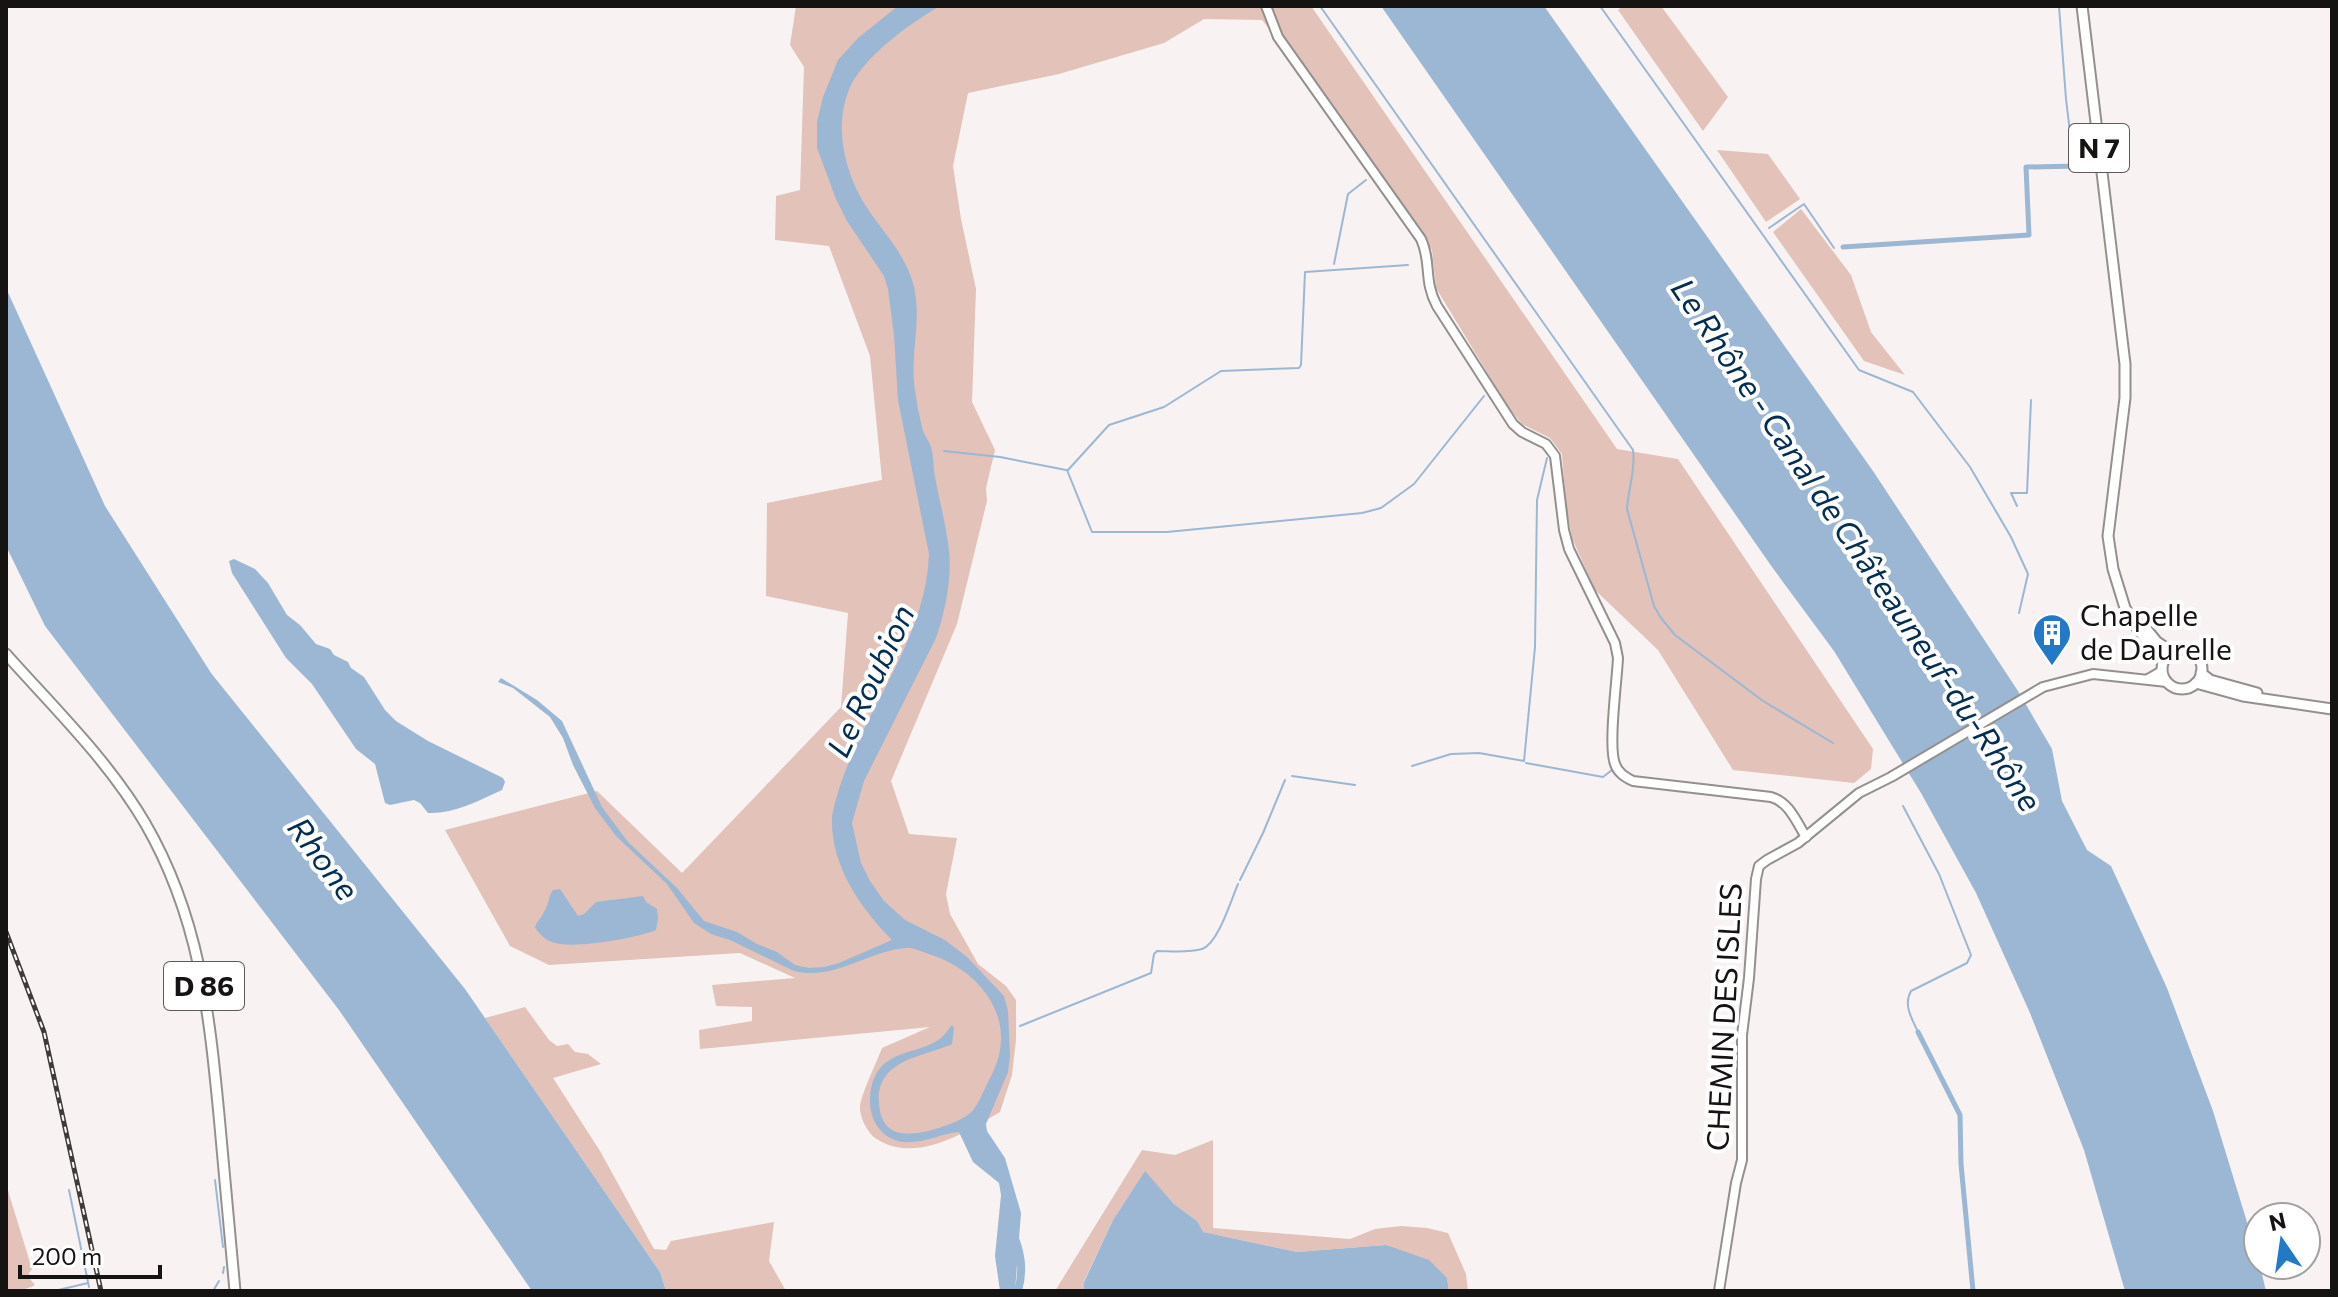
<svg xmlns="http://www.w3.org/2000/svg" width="2338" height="1297" viewBox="0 0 2338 1297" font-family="Commissioner,sans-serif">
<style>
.green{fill:#e2c2b9}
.water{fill:#9bb7d4}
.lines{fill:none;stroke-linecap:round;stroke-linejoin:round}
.stream{stroke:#9bb7d4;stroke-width:2}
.canal{stroke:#9bb7d4;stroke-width:5}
.river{stroke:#9bb7d4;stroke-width:8}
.secondary-casing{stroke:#94908e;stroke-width:12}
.primary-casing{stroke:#94908e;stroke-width:13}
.secondary{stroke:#fff;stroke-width:8}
.primary{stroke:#fff;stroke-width:9}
.rail-casing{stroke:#3e3b3a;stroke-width:5}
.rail{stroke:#fff;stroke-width:2;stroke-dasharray:6;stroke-linecap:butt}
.labels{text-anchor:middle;stroke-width:8;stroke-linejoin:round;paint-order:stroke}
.shield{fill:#fff;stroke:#5c5a5a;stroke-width:2}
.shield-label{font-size:28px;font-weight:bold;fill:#161413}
.poi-label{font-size:30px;fill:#161413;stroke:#fff;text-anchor:start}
.street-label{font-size:30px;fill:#161413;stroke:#fff}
.water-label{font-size:32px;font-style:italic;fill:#022e54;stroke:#fff}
</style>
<rect width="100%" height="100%" fill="#f8f3f2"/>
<g class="green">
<path d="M796 6H1311L1617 449 1678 459 1873 749 1871 769 1854 783 1733 770 1658 650 1595 590 1572 538 1566 506 1562 454 1550 438 1522 424 1508 407 1436 288 1432 250 1338 114 1262 20 1204 19 1164 43 1059 74 968 93 953 166 961 219 976 289 972 402 995 450 986 488 987 501 957 624 891 781 909 834 957 838 946 894 950 914 978 964 1006 986 1016 1000V1040L1012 1075 1000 1112C964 1133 915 1165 875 1138 867 1132 859 1116 860 1106 861 1095 877 1061 882 1048L930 1027 700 1049 699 1030 752 1021V1007L716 1006 712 985 795 978 740 953 549 965 510 946 445 830 597 791 682 873 841 707 848 613 766 596 767 503 882 480 870 356 829 246 775 240 776 196 800 190 804 67 790 45Z"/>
<polygon points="1623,6 1661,6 1728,97 1703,131 1618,10"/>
<polygon points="1717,150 1768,154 1800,199 1766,222"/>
<polygon points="1801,209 1851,275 1871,332 1905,375 1864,361 1773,232"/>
<polygon points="525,1007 549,1040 557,1046 568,1044 575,1052 588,1054 601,1064 553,1078 600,1151 654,1249 666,1250 671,1241 774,1222 769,1261 786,1291 666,1291 660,1272 485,1018"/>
<polygon points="1213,1140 1213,1228 1350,1239 1375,1229 1401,1226 1427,1228 1448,1233 1466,1274 1468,1291 1449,1291 1447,1278 1386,1245 1297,1252 1202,1232 1197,1221 1174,1204 1145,1172 1113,1220 1084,1281 1084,1291 1055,1291 1142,1150 1175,1155"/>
<path d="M6 1184 32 1269 29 1273 30 1279 35 1285C26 1290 16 1291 6 1291Z"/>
</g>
<g class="water">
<path d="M898 6H940C910 23 860 59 848 92 835 127 844 167 861 198 878 228 900 245 912 280 923 312 911 350 914 383 916 398 919 416 923 431 925 436 929 441 931 447 934 456 933 467 935 477 939 499 945 521 948 543 953 574 946 609 936 638L864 781 852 823 861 863 870 881 884 901 905 920 945 940 967 957 1004 996 1008 1011 1010 1056 1008 1072 986 1124 987 1131 1005 1158 1021 1213 1015 1291H1000L995 1256 1001 1195 999 1183 973 1162 959 1132C943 1133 927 1142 911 1142 885 1144 869 1123 870 1098 870 1085 876 1068 888 1061 905 1049 930 1050 944 1035 947 1032 949 1028 952 1025L954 1028 952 1044C924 1057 875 1059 879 1104 882 1141 912 1136 939 1128 978 1115 974 1110 991 1076 1020 1021 982 971 929 954 922 952 913 947 906 948 867 951 835 981 794 971L730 940 711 934 694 923 667 884 616 836 595 808 573 765 563 738 550 717 513 688 498 682 501 678 537 700 562 721 602 807 628 842 677 888 704 921 737 932 757 944 777 952 795 965 809 968 824 967 839 963 892 940C860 907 830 865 832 816 850 724 926 649 929 554L898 400 894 335 888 289 884 276 847 221 836 199 817 148V122L823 97 838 60 858 38Z"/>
<polygon points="1381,6 1544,6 1873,471 2018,691 2052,749 2062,801 2087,850 2111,866 2167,988 2213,1111 2258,1258 2266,1291 2125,1291 2084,1150 2030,1013 1976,893 1921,793 1834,651 1772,567"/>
<polygon points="6,288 105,506 211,673 465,989 660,1272 666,1291 532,1291 339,1010 45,626 6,546"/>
<path d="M234 559 255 569 268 583 287 615 300 625 316 644 330 649 334 655 348 662 351 668 364 677 385 710 396 721 428 741 503 778 505 782 502 790C478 801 454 814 428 813L420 803 414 800 390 805 385 803 375 764 356 749 312 684 286 658 232 573 229 561Z"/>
<path d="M560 889 578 916 584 914 596 902 643 896 646 902 657 909 658 918 656 930C637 938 575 949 555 943 546 941 541 935 535 928 537 920 541 919 544 912 549 904 548 897 553 890Z"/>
<polygon points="1145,1171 1174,1204 1197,1221 1203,1232 1297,1252 1386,1245 1429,1260 1447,1278 1449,1291 1084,1291 1084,1282 1113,1220"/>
</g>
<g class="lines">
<g class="stream">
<path d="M1320 6 1633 450C1636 469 1628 490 1627 509L1654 606 1661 618 1675 635 1763 701 1833 743"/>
<polyline points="1600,6 1859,370 1913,392 1970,467 2011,537 2028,574 2019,613"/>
<polyline points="2059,6 2066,99 2074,166"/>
<polyline points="1769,228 1804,204 1834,248"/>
<polyline points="1334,264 1348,194 1366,180"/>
<polyline points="944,451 1000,457 1066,470"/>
<polyline points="1067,470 1092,532 1167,532 1362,513 1381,508 1414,484 1484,396"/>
<polyline points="1068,470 1109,425 1164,407 1221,371 1299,368 1301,365 1305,272 1408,265"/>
<polyline points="2017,506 2011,493 2027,493 2031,400"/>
<polyline points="1526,763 1603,777 1612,770"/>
<polyline points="1412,766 1451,754 1479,753 1524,761 1535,647 1537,500 1547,458"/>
<polyline points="1292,776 1355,785"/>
<path d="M1903 806 1939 874 1971 955 1967 963 1911 991C1903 1005 1912 1019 1918 1032"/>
<polyline points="1240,880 1263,833 1285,780"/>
<path d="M1020 1026 1151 973 1154 954 1157 951C1170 951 1189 953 1202 949 1218 944 1231 900 1238 884"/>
<polyline points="215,1180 223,1247"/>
<polyline points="69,1190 89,1287"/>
<polyline points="223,1273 224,1267"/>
<polyline points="54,1291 88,1283"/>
<polyline points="213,1291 219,1281"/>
</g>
<g class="canal">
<polyline points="1843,247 2029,235 2026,167 2079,166"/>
<polyline points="1918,1032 1960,1115 1961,1164 1973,1291"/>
</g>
<path class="river" d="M1016 1241C1022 1259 1023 1273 1018 1291"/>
<g class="secondary-casing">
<g id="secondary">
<path d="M1266 6 1278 37 1421 239C1432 263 1423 280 1437 306L1513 424 1522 432 1546 444 1555 456 1564 530 1569 549 1615 643 1618 658C1617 681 1608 746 1615 764 1618 773 1625 777 1633 781L1771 797C1789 802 1796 821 1806 837"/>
<polyline points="2148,679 2162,671"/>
<polyline points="1719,1291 1736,1183 1742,1160 1742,1035 1749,978 1756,879 1759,866 1767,860 1798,843 1859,793 1891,777 2043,687 2093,674 2167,682"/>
</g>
</g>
<g class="primary-casing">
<g id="primary">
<polyline points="2082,6 2125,364 2125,398 2108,536 2113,569 2125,608 2139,631 2164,661"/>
<polyline points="2143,625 2157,642 2172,652"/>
<circle cx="2182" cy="669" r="20"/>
<path d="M6 654C54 708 108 760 145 823 199 916 209 1011 219 1115 224 1174 230 1232 235 1291"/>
<polyline points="2201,673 2210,680 2257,693"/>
<polyline points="2196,683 2243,696 2332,709"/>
</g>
</g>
<use href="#secondary" class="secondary"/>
<use href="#primary" class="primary"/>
<g class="rail-casing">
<polyline id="rail" points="6,932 44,1032 101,1291"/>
</g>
<use href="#rail" class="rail"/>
</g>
<defs>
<g id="building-pin" transform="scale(2)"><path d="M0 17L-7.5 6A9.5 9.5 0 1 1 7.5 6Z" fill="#2279c7" stroke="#fff"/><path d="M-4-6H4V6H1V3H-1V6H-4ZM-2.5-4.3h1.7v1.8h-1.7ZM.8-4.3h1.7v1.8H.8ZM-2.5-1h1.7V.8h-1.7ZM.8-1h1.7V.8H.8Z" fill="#fff"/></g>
</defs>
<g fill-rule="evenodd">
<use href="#building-pin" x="2052" y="633"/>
</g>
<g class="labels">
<g class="shield">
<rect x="2069" y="124" width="60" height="48" rx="6"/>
<rect x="164" y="962" width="80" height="48" rx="6"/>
</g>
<g class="shield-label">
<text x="2099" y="158">N 7</text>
<text x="204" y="996">D 86</text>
</g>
<g class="poi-label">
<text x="2080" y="626">Chapelle<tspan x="2080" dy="34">de Daurelle</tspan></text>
</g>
<g class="street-label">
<text transform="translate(1725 1017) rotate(-87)" y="10">CHEMIN DES ISLES</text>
</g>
<g class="water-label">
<text transform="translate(1856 545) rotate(56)" y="11">Le Rhône - Canal de Châteauneuf-du-Rhône</text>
<text transform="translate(871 681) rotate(-65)" y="11">Le Roubion</text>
<text transform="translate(323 859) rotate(53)" y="11">Rhone</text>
</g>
</g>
<rect width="2338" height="1297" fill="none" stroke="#161413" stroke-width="16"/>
<g transform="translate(2282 1241) rotate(347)"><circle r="38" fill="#ffffff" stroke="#a2a1a1" stroke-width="2"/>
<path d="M0-6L14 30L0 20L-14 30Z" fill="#2279c7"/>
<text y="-12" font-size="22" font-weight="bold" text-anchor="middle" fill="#161413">N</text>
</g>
<path d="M20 1265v12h140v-12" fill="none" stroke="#161413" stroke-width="4"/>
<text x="32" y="1265" font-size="24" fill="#161413" stroke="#ffffff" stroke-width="6" paint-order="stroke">200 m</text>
</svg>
